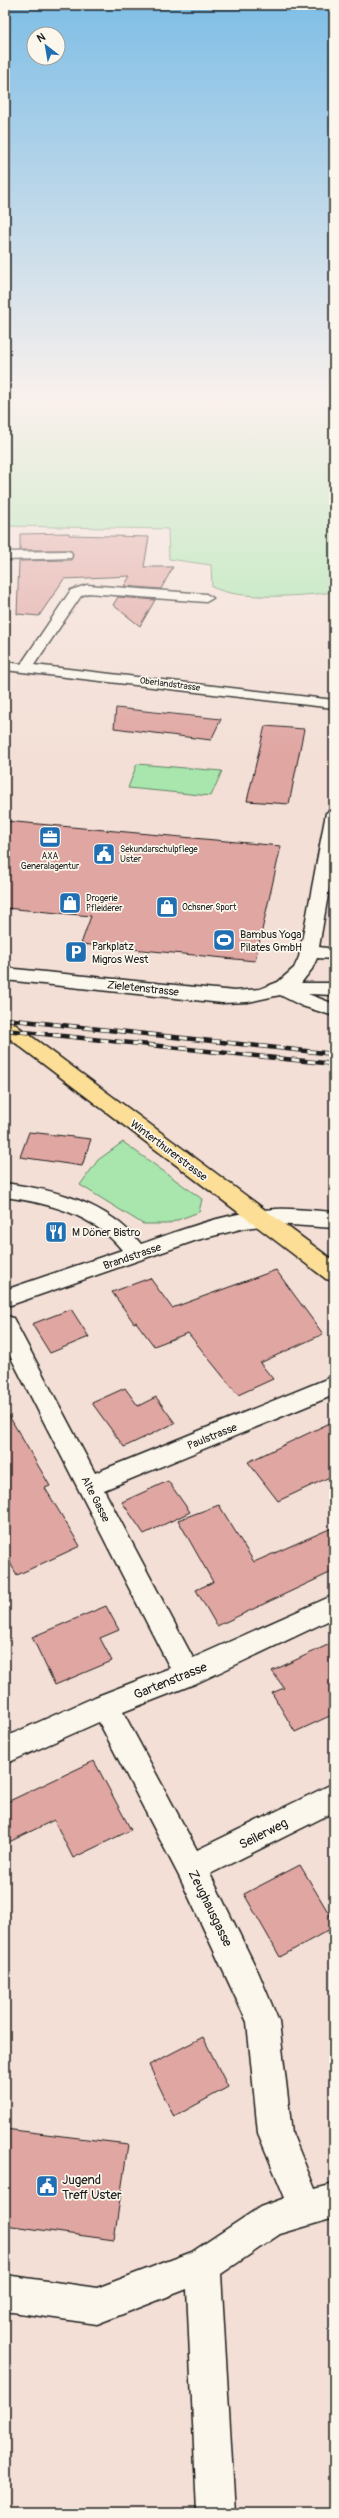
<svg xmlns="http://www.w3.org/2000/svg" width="339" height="2518" viewBox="0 0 339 2518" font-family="Pangolin,sans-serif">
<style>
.green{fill:#a8e6ad;stroke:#628164}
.building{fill:#e0a6a2;stroke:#1c1c1c}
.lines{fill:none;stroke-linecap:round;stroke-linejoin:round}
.minor-casing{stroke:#1c1c1c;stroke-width:3}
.major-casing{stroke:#1c1c1c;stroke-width:3}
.minor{fill:#fbf7ec;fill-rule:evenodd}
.major{fill:#fcde96;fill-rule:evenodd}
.rail-casing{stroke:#1c1c1c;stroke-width:4.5}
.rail{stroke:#fbf7ec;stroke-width:3;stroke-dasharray:8;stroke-linecap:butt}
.labels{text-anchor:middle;stroke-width:3.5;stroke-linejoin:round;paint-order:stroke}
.far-street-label{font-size:9px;fill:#1c1c1c;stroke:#fbf7ec}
.far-poi-label{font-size:9px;fill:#1c1c1c;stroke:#fbf7ec;text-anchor:start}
.poi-label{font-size:11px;fill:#1c1c1c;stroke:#fbf7ec;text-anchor:start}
.street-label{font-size:11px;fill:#1c1c1c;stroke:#fbf7ec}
.near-street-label{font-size:13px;fill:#1c1c1c;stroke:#fbf7ec}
.near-poi-label{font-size:13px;fill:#1c1c1c;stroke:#fbf7ec;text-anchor:start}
</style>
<rect width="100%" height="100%" fill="#f3dfd6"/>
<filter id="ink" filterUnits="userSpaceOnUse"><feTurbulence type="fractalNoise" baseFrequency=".025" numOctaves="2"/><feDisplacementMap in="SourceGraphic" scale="8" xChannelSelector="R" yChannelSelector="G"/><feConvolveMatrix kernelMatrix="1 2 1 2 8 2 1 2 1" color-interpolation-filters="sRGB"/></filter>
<g filter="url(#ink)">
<g class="green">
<path d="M5 403H334V592C302 596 240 601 212 587L211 565 169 559 168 529 5 526Z"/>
<polygon points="137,764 222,771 211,796 128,788"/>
<polygon points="123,1142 202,1199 199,1212 167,1224 143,1224 80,1185 98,1160"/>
</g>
<g class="building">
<polygon points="69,533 69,535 149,537 144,567 173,567 161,589 124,586 130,576 64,579 39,616 17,614 19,561 71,560 73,555 71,551 66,550 20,550 20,534"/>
<polygon points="118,597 155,600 140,626 113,605"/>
<polygon points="116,708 221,719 211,740 114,728"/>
<polygon points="265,726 304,729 289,804 247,801"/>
<polygon points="5,821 281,846 255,961 81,944 91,916 5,908"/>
<polygon points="29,1132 91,1139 82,1166 20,1157"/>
<polygon points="276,1270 323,1334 260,1363 273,1379 238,1395 188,1333 154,1346 136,1322 134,1323 112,1292 150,1278 172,1308"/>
<polygon points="71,1309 89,1337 50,1353 32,1324"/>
<polygon points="125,1388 138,1406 156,1397 175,1423 124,1447 92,1403"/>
<polygon points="5,1409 50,1486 45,1488 80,1546 17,1575 5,1554"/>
<polygon points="334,1421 334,1475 278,1501 248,1462"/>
<polygon points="168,1481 190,1512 144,1534 122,1502"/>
<polygon points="219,1505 254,1562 334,1527 334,1571 217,1626 196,1590 213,1582 178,1520"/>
<polygon points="106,1606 119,1630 100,1638 112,1661 55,1685 32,1637"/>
<polygon points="334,1642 334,1714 295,1732 272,1693 284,1688 272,1671"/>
<polygon points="94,1761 131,1830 73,1858 54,1820 5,1844 5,1803"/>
<polygon points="300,1865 334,1922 334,1927 280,1957 244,1894"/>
<polygon points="203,2037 228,2087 174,2117 149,2065"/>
<polygon points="5,2129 128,2144 114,2240 5,2225"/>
</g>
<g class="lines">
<g class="minor-casing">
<g id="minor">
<polygon points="66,551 71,552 72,555 71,558 5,560 5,552"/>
<polygon points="87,585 206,594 213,598 206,602 88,593 81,596 34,665 334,700 334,708 5,670 5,662 21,664 71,590"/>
<polygon points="334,808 334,860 319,947 334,949 334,959 317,958 312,969 301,983 334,983 334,995 308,994 334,1004 334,1016 302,1006 280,995 248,1002 222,1003 5,980 5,968 235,991 260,989 278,982 294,968 299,957 326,813"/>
<path d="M5 1183C56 1190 107 1202 141 1244 184 1229 230 1211 276 1209 295 1208 315 1211 334 1212V1228L277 1224 245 1228 197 1240 5 1307V1290L122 1250C93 1214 49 1203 5 1197Z"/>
<polygon points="5,1315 13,1318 95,1473 334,1376 334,1395 104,1490 193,1658 334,1595 334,1618 197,1683 123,1712 197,1850 334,1783 334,1812 210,1874 259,1974 279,2022 292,2133 315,2189 334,2184 334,2218 280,2234 221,2274 235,2513 197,2513 187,2289 97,2324 5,2311 5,2275 97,2288 192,2252 260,2207 285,2198 258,2133 247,2022 180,1878 99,1722 5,1764 5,1737 95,1697 170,1668 5,1346"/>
</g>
</g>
<g class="major-casing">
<polygon id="major" points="5,1020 12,1022 334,1261 334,1281 326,1279 5,1035"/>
</g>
<use href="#minor" class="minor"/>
<use href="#major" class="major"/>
<g class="rail-casing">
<g id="rail">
<polyline points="5,1019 334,1054"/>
<polyline points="5,1030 334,1064"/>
</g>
</g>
<use href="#rail" class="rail"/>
</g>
</g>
<linearGradient id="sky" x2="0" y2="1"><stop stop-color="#7fbee6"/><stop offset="0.53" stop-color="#faf1ed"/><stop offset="1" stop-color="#faf1ed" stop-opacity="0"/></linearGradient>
<rect width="339" height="755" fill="url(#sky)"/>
<defs>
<g id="office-square" transform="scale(1.15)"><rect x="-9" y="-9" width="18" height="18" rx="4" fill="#1f6fb2" stroke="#fbf7ec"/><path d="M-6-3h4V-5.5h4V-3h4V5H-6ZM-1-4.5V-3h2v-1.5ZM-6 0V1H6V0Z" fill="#fff"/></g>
<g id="civic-square" transform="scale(1.15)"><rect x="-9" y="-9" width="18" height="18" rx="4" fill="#1f6fb2" stroke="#fbf7ec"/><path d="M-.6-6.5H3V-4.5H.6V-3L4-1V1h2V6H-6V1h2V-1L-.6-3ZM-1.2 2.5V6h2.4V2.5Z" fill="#fff"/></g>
<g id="shop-square" transform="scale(1.15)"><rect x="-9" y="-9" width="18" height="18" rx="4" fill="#1f6fb2" stroke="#fbf7ec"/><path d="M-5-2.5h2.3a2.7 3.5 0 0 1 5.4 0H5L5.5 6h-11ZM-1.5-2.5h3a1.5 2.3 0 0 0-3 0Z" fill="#fff"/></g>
<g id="stadium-square" transform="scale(1.15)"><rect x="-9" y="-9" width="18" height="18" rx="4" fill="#1f6fb2" stroke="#fbf7ec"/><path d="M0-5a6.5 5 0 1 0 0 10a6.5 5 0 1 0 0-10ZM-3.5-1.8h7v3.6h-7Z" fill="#fff"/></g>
<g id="parking-square" transform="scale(1.15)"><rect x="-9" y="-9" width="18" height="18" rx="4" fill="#1f6fb2" stroke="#fbf7ec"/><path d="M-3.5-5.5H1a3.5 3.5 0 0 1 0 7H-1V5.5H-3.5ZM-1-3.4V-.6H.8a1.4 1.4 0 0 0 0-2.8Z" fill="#fff"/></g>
<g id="restaurant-square" transform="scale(1.15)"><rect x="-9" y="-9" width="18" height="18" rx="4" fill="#1f6fb2" stroke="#fbf7ec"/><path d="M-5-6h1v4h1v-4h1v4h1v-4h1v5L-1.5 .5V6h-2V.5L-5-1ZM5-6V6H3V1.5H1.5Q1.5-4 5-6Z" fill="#fff"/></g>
</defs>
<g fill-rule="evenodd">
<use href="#office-square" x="50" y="837"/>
<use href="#civic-square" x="104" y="854"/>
<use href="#shop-square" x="70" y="903"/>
<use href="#shop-square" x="167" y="907"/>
<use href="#stadium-square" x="224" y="940"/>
<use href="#parking-square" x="76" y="952"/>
<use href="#restaurant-square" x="56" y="1232"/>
<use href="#civic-square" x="47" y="2186"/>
</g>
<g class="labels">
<g class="far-street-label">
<text transform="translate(170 684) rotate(7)" y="3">Oberlandstrasse</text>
</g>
<g class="far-poi-label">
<text x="120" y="852">Sekundarschulpflege<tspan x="120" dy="10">Uster</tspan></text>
<text x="50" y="859" text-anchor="middle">AXA<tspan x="50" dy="10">Generalagentur</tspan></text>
<text x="86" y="901">Drogerie<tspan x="86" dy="10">Pfleiderer</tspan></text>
<text x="182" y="910">Ochsner Sport</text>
</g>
<g class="poi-label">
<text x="240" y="938">Bambus Yoga<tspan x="240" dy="13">Pilates GmbH</tspan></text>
<text x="92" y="950">Parkplatz<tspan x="92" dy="13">Migros West</tspan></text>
<text x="72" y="1236">M Döner Bistro</text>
</g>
<g class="street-label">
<text transform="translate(143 988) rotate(6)" y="4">Zieletenstrasse</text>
<text transform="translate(169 1150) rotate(37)" y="4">Winterthurerstrasse</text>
<text transform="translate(132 1256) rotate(-19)" y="4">Brandstrasse</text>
<text transform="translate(212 1436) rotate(-22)" y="4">Paulstrasse</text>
<text transform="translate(96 1499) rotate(63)" y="4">Alte Gasse</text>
</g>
<g class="near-street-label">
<text transform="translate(170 1680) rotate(-22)" y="5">Gartenstrasse</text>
<text transform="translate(263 1833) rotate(-27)" y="5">Seilerweg</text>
<text transform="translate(211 1908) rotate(64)" y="5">Zeughausgasse</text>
</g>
<g class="near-poi-label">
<text x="62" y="2184">Jugend<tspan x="62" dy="15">Treff Uster</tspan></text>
</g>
</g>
<rect width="339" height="2518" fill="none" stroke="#fbf7ec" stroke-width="20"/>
<rect x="10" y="10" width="319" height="2498" fill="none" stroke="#1c1c1c" stroke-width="1.5" filter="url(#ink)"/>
<g transform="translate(46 46) rotate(329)"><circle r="19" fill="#fbf7ec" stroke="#a29f99"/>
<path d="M0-3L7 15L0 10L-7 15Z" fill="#1f6fb2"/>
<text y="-6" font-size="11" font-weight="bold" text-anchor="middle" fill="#1c1c1c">N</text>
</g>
</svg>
